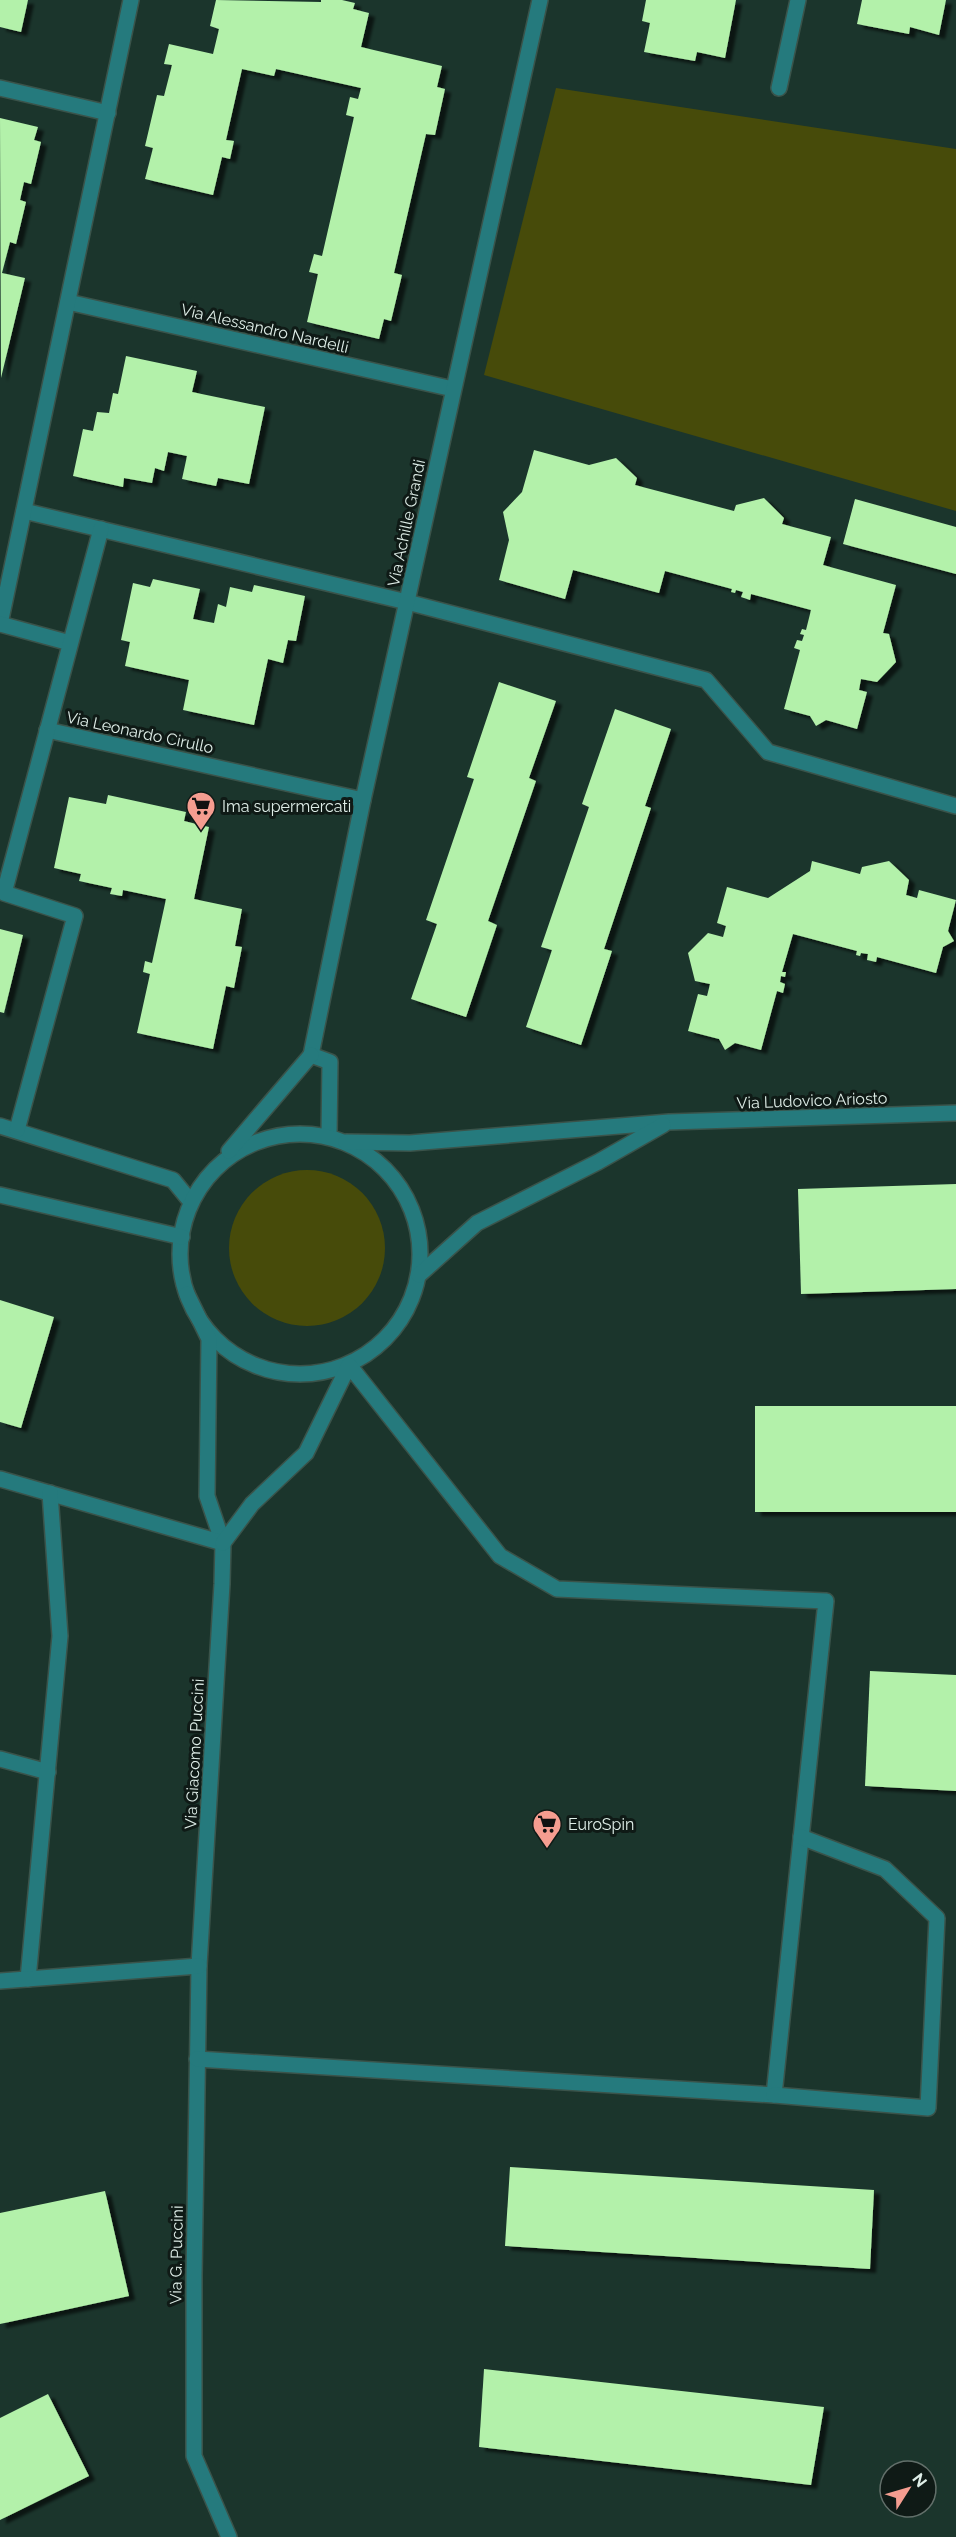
<svg xmlns="http://www.w3.org/2000/svg" width="956" height="2537" viewBox="0 0 956 2537" font-family="Raleway,sans-serif">
<style>
.green{fill:#474b0a}
.building{fill:#b3f1aa;filter:url(#shadow)}
.lines{fill:none;stroke-linecap:round;stroke-linejoin:round}
.minor-casing{stroke:#3a534a;stroke-width:18}
.minor{stroke:#257a7d;stroke-width:15}
.labels{text-anchor:middle;stroke-width:6;stroke-linejoin:round;paint-order:stroke}
.street-label{font-size:16px;fill:#dfeee8;stroke:#0f1a16}
.poi-label{font-size:16px;fill:#dfeee8;stroke:#0f1a16;text-anchor:start}
</style>
<defs>
<filter id="shadow"><feDropShadow dx="6" dy="4" stdDeviation="1.5" flood-color="#0009"/></filter>
</defs>
<rect width="100%" height="100%" fill="#1b352c"/>
<g class="green">
<polygon points="556,88 956,149 956,511 484,375"/>
<circle cx="307" cy="1248" r="78"/>
</g>
<g class="building">
<polygon points="0,0 28,0 21,32 0,27"/>
<polygon points="216,0 321,2 321,0 342,0 355,3 353,9 369,13 361,47 442,66 437,87 445,89 435,135 426,134 394,273 402,275 391,321 384,319 379,339 307,322 318,274 309,272 314,254 322,256 354,117 346,115 350,97 358,99 361,88 276,69 274,76 242,69 226,140 234,141 230,159 222,157 213,195 145,179 153,148 145,146 157,95 164,96 172,65 164,64 169,44 213,54 219,29 210,26"/>
<polygon points="646,0 736,0 725,58 697,52 695,61 644,52 650,23 642,21"/>
<polygon points="862,0 946,0 939,35 910,27 909,34 857,24"/>
<polygon points="0,118 38,127 34,140 41,142 31,184 24,182 20,200 26,202 16,244 10,242 2,273 25,278 1,378"/>
<polygon points="126,356 197,371 192,392 265,407 249,484 218,478 216,486 182,479 187,456 168,452 164,471 155,468 152,483 124,478 123,487 73,476 83,429 93,431 97,412 109,413 113,393 118,394"/>
<polygon points="534,450 589,465 616,458 637,478 635,485 734,511 736,505 764,498 784,518 782,524 831,537 823,565 896,585 883,633 889,634 896,662 877,682 861,679 859,690 867,692 857,729 826,720 816,726 810,716 784,709 800,650 794,648 797,640 802,641 804,635 800,634 802,629 806,630 811,610 751,594 750,600 741,597 743,592 736,590 735,593 731,592 732,589 665,571 659,593 573,570 565,599 499,580 509,540 503,512 522,492"/>
<polygon points="855,499 956,527 956,574 843,544"/>
<polygon points="153,579 200,589 193,619 214,623 218,604 226,607 230,587 252,592 254,585 305,596 296,641 288,640 283,663 268,659 254,725 183,710 189,680 125,666 130,642 121,640 133,583 150,587"/>
<polygon points="499,682 556,701 529,778 536,781 488,921 497,925 466,1017 411,999 437,924 426,920 474,779 467,777"/>
<polygon points="615,709 671,729 645,806 651,808 604,949 612,951 581,1045 526,1027 552,950 541,947 589,807 582,804"/>
<polygon points="108,795 186,812 184,821 209,827 194,899 242,909 235,946 242,947 234,988 226,986 213,1049 137,1033 150,974 143,972 145,961 152,963 166,899 123,890 122,896 110,894 112,888 79,881 81,874 54,868 69,797 106,804"/>
<polygon points="812,861 860,874 862,867 889,861 909,880 906,895 917,898 919,890 956,900 948,931 954,941 943,947 936,973 877,957 876,962 867,960 868,954 861,953 860,956 856,955 857,951 793,934 782,972 786,972 785,977 781,976 780,982 785,984 783,993 777,991 761,1050 735,1043 725,1050 719,1039 688,1031 698,994 707,996 710,984 695,981 688,953 708,933 723,937 726,926 717,923 727,887 768,898 810,871"/>
<polygon points="0,929 23,935 4,1013 0,1012"/>
<polygon points="956,1184 956,1289 801,1294 798,1189"/>
<polygon points="0,1300 54,1317 21,1428 0,1422"/>
<rect x="755" y="1406" width="201" height="106"/>
<polygon points="870,1671 956,1675 956,1791 865,1786"/>
<polygon points="510,2167 874,2190 870,2269 505,2246"/>
<polygon points="105,2191 129,2296 0,2324 0,2213"/>
<polygon points="484,2369 824,2407 811,2485 479,2447"/>
<polygon points="48,2394 89,2476 0,2520 0,2418"/>
</g>
<g class="lines">
<g class="minor-casing">
<g id="minor">
<polyline points="0,88 108,113"/>
<polyline points="779,88 798,0"/>
<polyline points="68,302 453,389"/>
<polyline points="24,511 407,602 706,680 768,752 956,806"/>
<polyline points="0,624 131,0"/>
<polyline points="0,624 70,643"/>
<polyline points="47,730 363,800"/>
<polyline points="311,1055 363,800 540,0"/>
<polyline points="311,1055 330,1062 329,1136"/>
<polyline points="0,1126 173,1180 191,1202"/>
<polyline points="17,1130 75,916 4,893 101,529"/>
<circle cx="300" cy="1254" r="120"/>
<polyline points="346,1142 410,1143 669,1122 956,1113"/>
<polyline points="229,1151 311,1055"/>
<polyline points="0,1195 182,1237"/>
<polyline points="419,1275 477,1223 598,1162 663,1125"/>
<polyline points="187,1294 209,1339 207,1496 223,1543 222,1584 199,1966 194,2277 194,2456 229,2537"/>
<polyline points="0,1479 223,1543"/>
<polyline points="0,1759 48,1772"/>
<polyline points="28,1979 60,1636 50,1493"/>
<polyline points="0,1981 199,1966"/>
<polyline points="197,2059 774,2095 826,1601 557,1589 500,1556 349,1365 306,1453 252,1504 223,1543"/>
<polyline points="774,2095 928,2108 937,1918 885,1869 801,1837"/>
</g>
</g>
<use href="#minor" class="minor"/>
</g>
<defs>
<g id="supermarket-pin" transform="scale(1.5)"><path d="M0 17L-7.5 6A9.5 9.5 0 1 1 7.5 6Z" fill="#f59d90" stroke="#0f1a16"/><path d="M-6-5.5h2.5l.6 2H6L4.5 2H-2.5L-4.4-4H-6ZM-1.5 3.2a1.3 1.3 0 1 0 .1 0ZM3 3.2a1.3 1.3 0 1 0 .1 0Z" fill="#111"/></g>
</defs>
<g fill-rule="evenodd">
<use href="#supermarket-pin" x="201" y="806"/>
<use href="#supermarket-pin" x="547" y="1824"/>
</g>
<g class="labels">
<g class="street-label">
<text transform="translate(265 328) rotate(13)" y="6">Via Alessandro Nardelli</text>
<text transform="translate(406 523) rotate(-78)" y="6">Via Achille Grandi</text>
<text transform="translate(140 732) rotate(12)" y="6">Via Leonardo Cirullo</text>
<text transform="translate(812 1100) rotate(-2)" y="6">Via Ludovico Ariosto</text>
<text transform="translate(194 1754) rotate(-87)" y="6">Via Giacomo Puccini</text>
<text transform="translate(176 2255) rotate(-89)" y="6">Via G. Puccini</text>
</g>
<g class="poi-label">
<text x="222" y="812">Ima supermercati</text>
<text x="568" y="1830">EuroSpin</text>
</g>
</g>
<g transform="translate(908 2489) rotate(53)"><circle r="28" fill="#0f1a16" stroke="#626f6a" stroke-width="1.5"/>
<path d="M0-4.5L10 22L0 15L-10 22Z" fill="#f59d90"/>
<text y="-9" font-size="16" font-weight="bold" text-anchor="middle" fill="#dfeee8">N</text>
</g>
</svg>
